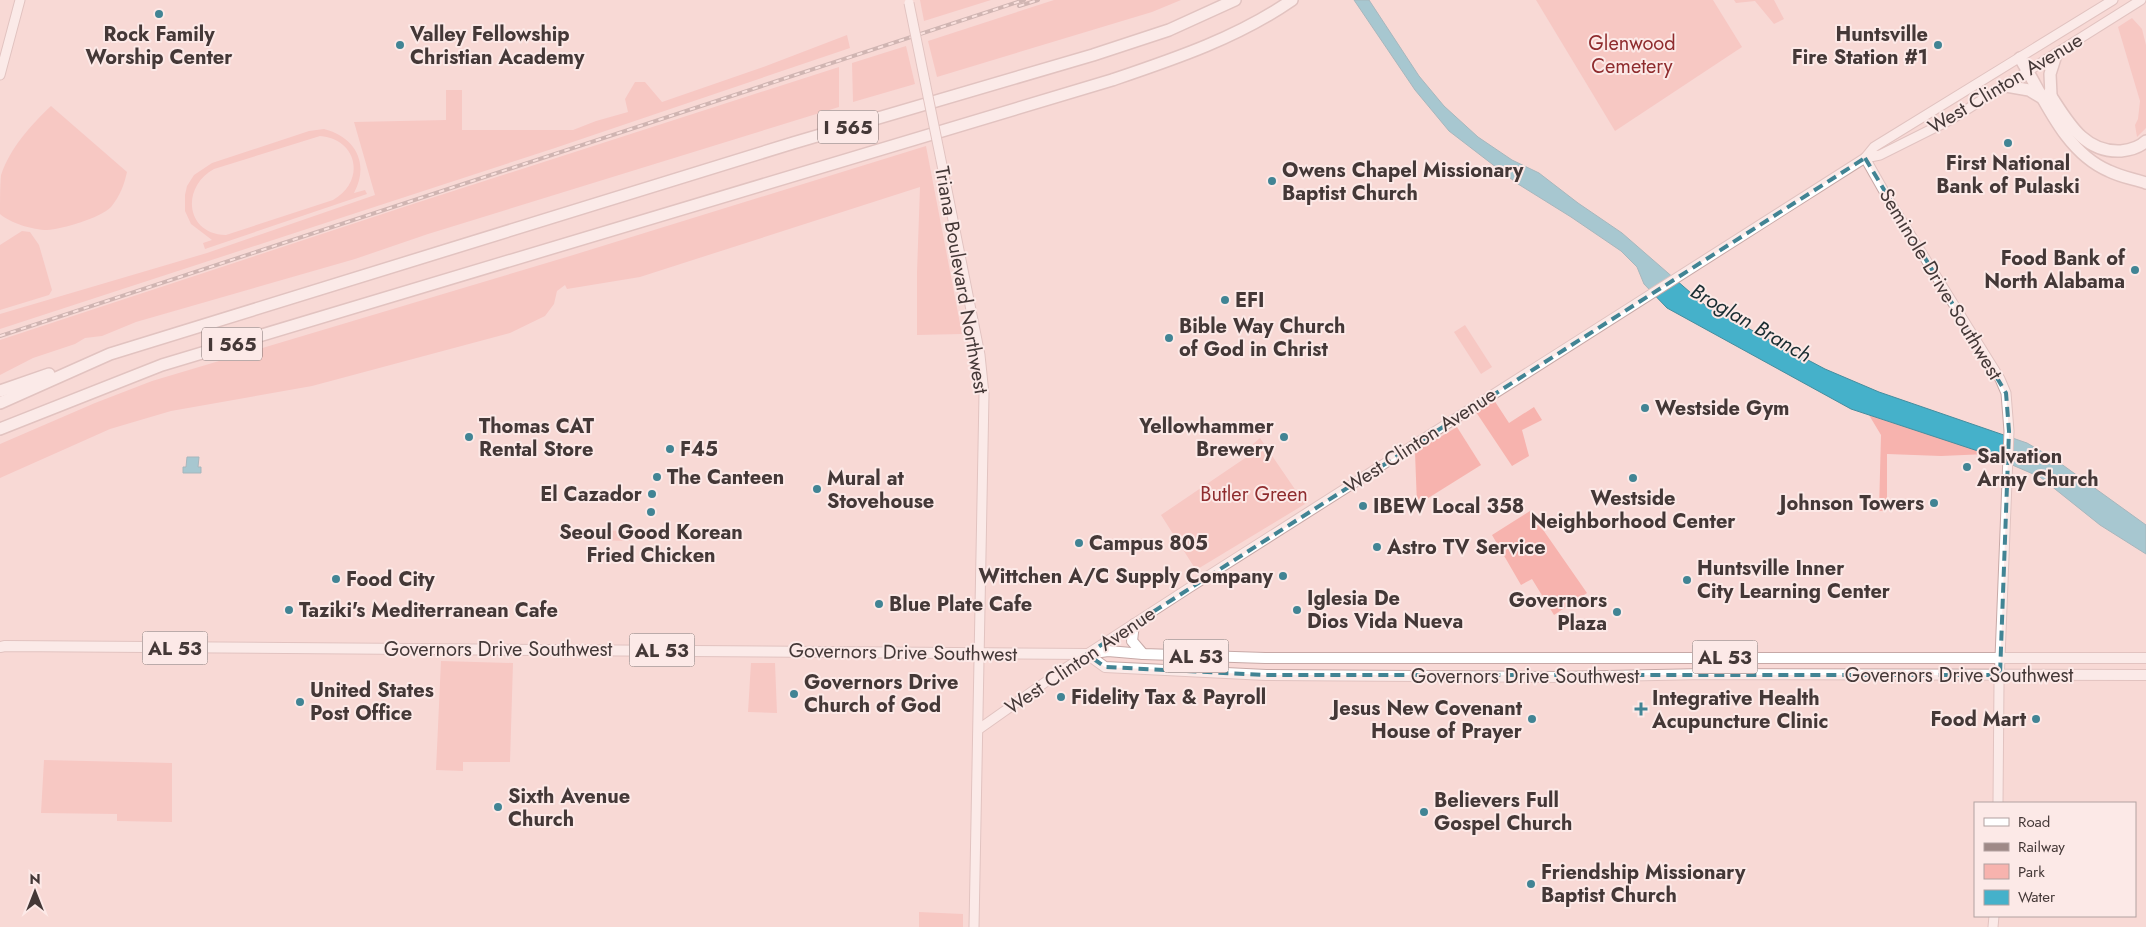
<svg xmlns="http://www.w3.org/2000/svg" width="2146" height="927" viewBox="0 0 2146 927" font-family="Jost,sans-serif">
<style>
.green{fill:#f7b3ae;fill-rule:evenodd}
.water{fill:#45b1ca;stroke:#458d9e}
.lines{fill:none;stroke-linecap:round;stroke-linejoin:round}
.secondary-casing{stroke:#c7a9a7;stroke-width:11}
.primary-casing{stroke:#c7a9a7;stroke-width:12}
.highway-casing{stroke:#c7a9a7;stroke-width:14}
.secondary{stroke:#fff;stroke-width:9}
.primary{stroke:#fff;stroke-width:10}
.highway{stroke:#fff;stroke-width:11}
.rail-casing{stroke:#9f8987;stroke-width:4}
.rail{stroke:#fce9e7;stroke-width:2;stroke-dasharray:5.5;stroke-linecap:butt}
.secondary-bridge-casing{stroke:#c7a9a7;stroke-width:11;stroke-linecap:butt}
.secondary-bridge{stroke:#fff;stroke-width:9}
.marked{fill:none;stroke:#418494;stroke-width:4;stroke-dasharray:10 6;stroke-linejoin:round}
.poi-dot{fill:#418494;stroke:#fce9e7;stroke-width:2}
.labels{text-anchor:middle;stroke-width:4;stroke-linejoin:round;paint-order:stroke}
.shield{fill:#fce9e7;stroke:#7b6d6c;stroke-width:1}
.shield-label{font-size:19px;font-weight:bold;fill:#443837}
.poi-label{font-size:20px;font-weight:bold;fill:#443837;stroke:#fce9e7;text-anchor:start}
.park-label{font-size:20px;fill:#8f2c2e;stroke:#fce9e7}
.street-label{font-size:20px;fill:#443837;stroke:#fce9e7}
.water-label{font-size:21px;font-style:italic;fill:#192d31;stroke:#fce9e7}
</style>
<rect width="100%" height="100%" fill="#f8d9d6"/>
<g class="green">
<polygon points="920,0 991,0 924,21"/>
<polygon points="1054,0 1181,0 1152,12 937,77 928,41"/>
<polygon points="1536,0 1713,0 1742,47 1615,131"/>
<polygon points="1734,0 1774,0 1784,19 1774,24 1755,1 1736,3"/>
<polygon points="2132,18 2142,29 2146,45 2146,128 2137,137 2135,125 2138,119 2140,101 2118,27"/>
<polygon points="847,35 850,48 555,148 0,329 0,314 207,253 375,195 354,122 446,120 446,90 462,90 462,130 573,130 596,121 628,112 625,99 635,82 645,82 662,102 766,66"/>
<polygon points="906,46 915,84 853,102 852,63"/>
<polygon points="839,67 839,107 428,234 355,259 136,322 102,336 85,338 75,344 33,358 0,375 0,340 416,203"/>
<path d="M51 106 127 172C124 185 120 196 111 207 101 218 62 229 47 230 33 230 10 223 0 214 0 203 0 186 1 175 10 148 31 125 51 106Z"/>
<path d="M324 129C355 137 370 163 354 193L365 190 367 194 205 249 203 243 212 240 191 224 185 211V195L187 186 194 175 212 163 309 131ZM320 136C358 139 366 181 333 200L226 235C185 234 181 187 214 169Z"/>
<polygon points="926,146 962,334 917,335 917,272 920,187 640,277 567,289 565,285 557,291 554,304 545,316 510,333 312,386 171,411 110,429 0,478 0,444 95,403 152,381 570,256"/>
<polygon points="22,231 30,232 39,245 52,290 49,295 0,310 0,245"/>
<polygon points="1465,325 1492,367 1481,374 1454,332"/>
<polygon points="1494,400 1509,423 1534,407 1542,420 1522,430 1529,456 1512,466 1476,412"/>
<polygon points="1869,415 1987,454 1941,456 1887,454 1887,511 1879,511 1881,435"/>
<polygon points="1457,427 1481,465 1417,505 1415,452"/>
<polygon points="1260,438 1305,504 1196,570 1161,515 1257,450 1253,444"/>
<polygon points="1530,511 1587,593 1554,615 1532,579 1521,585 1492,535"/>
<polygon points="588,530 631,531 630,541 588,540"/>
<polygon points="441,661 513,663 510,762 463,762 463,771 436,770"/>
<polygon points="751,663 775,663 777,713 748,712"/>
<polygon points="44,760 172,763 172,822 117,821 117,814 41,813"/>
<polygon points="919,912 963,914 963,927 919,927"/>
</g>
<g class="water">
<polygon points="1354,0 1369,0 1419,76 1444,106 1478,137 1512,160 1539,173 1578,203 1622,233 1706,306 1825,369 1879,392 2027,443 2053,458 2146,525 2146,554 2100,525 2040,477 1987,454 1851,409 1667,308 1644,284 1637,267 1621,251 1571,217 1518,184 1449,131 1415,90"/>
<polygon points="187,457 199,457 198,467 201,467 201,473 183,473 183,467 186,467"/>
</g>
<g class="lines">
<g class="secondary-casing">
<g id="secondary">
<polyline points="0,75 20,0"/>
<polyline points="1865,158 1890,202 2000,379 2006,393 2009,431 1999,683 1998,803"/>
<polyline points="1865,158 1880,155 1950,120 2141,0"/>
<polyline points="944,175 980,355 984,394 974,927"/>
<polyline points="979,729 1064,669 1189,588 1865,158 1874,147 2113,0"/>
<polyline points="1993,927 1994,916"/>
</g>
</g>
<g class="primary-casing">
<g id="primary">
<polyline points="1134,624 1132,641 1143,654"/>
<polyline points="0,647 5,646 1087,654 1108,651 1143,654 1265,658 2146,658"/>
<polyline points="1087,654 1105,667 1266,675 1558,677 1705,674 2146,675"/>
</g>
</g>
<g class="highway-casing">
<g id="highway">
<path d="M2020 58C2044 97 2064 152 2109 171 2121 177 2134 179 2146 183"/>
<polyline points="2006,86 2029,90 2044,99"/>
<path d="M2049 93C2067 120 2083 153 2121 151 2130 150 2140 147 2146 141"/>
<polyline points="2051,95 2050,74 2056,55"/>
<polyline points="0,391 49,374"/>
<polyline points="0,403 110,354 793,143 1093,55 1169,30 1235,0"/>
<path d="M0 429 162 365 1112 80C1174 59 1237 38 1292 0"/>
</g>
</g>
<use href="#secondary" class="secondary"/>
<use href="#primary" class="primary"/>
<use href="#highway" class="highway"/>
<g class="rail-casing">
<g id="rail">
<polyline points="1019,6 1038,0"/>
<polyline points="0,336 1024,0"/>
</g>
</g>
<use href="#rail" class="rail"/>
<g class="secondary-bridge-casing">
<polyline id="secondary-bridge" points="909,3 944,175"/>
</g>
<use href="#secondary-bridge" class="secondary-bridge"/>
</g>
<path d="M0 0H2146V927H0ZM1865 158 2006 393 2009 431 2000 675H1266L1105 667 1087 654Z" fill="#f8d9d6" fill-opacity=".55" fill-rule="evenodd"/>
<path class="marked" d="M1865 158 2006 393 2009 431 2000 675H1266L1105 667 1087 654Z"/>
<g class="poi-dot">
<circle cx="159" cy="14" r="5"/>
<circle cx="400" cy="45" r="5"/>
<circle cx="1938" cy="45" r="5"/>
<circle cx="2008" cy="143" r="5"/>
<circle cx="1272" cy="181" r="5"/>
<circle cx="2135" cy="270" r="5"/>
<circle cx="1225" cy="300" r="5"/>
<circle cx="1169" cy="338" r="5"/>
<circle cx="1645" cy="408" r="5"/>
<circle cx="469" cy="437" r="5"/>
<circle cx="1284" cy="437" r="5"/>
<circle cx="670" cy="449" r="5"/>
<circle cx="1967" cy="467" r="5"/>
<circle cx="657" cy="477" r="5"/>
<circle cx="1633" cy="478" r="5"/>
<circle cx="817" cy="489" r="5"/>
<circle cx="652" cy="494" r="5"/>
<circle cx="1934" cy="503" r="5"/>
<circle cx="1363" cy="506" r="5"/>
<circle cx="651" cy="512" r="5"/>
<circle cx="1079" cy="543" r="5"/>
<circle cx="1377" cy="547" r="5"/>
<circle cx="1283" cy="576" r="5"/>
<circle cx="336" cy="579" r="5"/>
<circle cx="1687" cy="580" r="5"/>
<circle cx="879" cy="604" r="5"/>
<circle cx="289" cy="610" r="5"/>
<circle cx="1297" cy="610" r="5"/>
<circle cx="1617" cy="612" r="5"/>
<circle cx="794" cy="694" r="5"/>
<circle cx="1061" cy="697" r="5"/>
<circle cx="300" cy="702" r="5"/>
<path d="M1638.5 701.5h5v5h5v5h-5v5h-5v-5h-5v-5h5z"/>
<circle cx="1532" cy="719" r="5"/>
<circle cx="2036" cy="719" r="5"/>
<circle cx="498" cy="807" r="5"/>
<circle cx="1424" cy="812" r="5"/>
<circle cx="1531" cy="884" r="5"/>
</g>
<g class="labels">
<g class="shield">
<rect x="818" y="110.5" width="60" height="33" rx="4"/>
<rect x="202" y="327.5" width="60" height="33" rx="4"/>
<rect x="142.5" y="631.5" width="65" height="33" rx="4"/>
<rect x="629.5" y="633.5" width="65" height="33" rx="4"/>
<rect x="1163.5" y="639.5" width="65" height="33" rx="4"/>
<rect x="1692.5" y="640.5" width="65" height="33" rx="4"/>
</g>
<g class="shield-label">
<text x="848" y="134">I 565</text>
<text x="232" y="351">I 565</text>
<text x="175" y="655">AL 53</text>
<text x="662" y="657">AL 53</text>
<text x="1196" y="663">AL 53</text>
<text x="1725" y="664">AL 53</text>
</g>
<g class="poi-label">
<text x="159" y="41" text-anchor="middle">Rock Family<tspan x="159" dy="23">Worship Center</tspan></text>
<text x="410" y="41">Valley Fellowship<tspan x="410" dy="23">Christian Academy</tspan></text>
<text x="1928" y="41" text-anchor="end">Huntsville<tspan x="1928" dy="23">Fire Station #1</tspan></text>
<text x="2008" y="170" text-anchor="middle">First National<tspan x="2008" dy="23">Bank of Pulaski</tspan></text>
<text x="1282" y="177">Owens Chapel Missionary<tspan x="1282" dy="23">Baptist Church</tspan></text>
<text x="2125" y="265" text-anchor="end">Food Bank of<tspan x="2125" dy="23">North Alabama</tspan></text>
<text x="1235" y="307">EFI</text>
<text x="1179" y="333">Bible Way Church<tspan x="1179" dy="23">of God in Christ</tspan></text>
<text x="1655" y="415">Westside Gym</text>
<text x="479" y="433">Thomas CAT<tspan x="479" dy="23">Rental Store</tspan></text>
<text x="1274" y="433" text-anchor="end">Yellowhammer<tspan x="1274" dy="23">Brewery</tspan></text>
<text x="680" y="456">F45</text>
<text x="1977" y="463">Salvation<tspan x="1977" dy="23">Army Church</tspan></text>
<text x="667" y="484">The Canteen</text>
<text x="827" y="485">Mural at<tspan x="827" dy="23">Stovehouse</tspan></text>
<text x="642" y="501" text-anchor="end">El Cazador</text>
<text x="1633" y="505" text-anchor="middle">Westside<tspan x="1633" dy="23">Neighborhood Center</tspan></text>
<text x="1924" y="510" text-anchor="end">Johnson Towers</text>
<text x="1373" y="513">IBEW Local 358</text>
<text x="651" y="539" text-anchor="middle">Seoul Good Korean<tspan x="651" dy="23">Fried Chicken</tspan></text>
<text x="1089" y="550">Campus 805</text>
<text x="1387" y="554">Astro TV Service</text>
<text x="1697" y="575">Huntsville Inner<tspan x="1697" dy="23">City Learning Center</tspan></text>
<text x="1273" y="583" text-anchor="end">Wittchen A/C Supply Company</text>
<text x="346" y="586">Food City</text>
<text x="1307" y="605">Iglesia De<tspan x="1307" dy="23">Dios Vida Nueva</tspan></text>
<text x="1607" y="607" text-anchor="end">Governors<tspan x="1607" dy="23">Plaza</tspan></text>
<text x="889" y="611">Blue Plate Cafe</text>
<text x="299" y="617">Taziki's Mediterranean Cafe</text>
<text x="804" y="689">Governors Drive<tspan x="804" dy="23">Church of God</tspan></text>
<text x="310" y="697">United States<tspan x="310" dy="23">Post Office</tspan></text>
<text x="1071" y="704">Fidelity Tax &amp; Payroll</text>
<text x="1652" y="705">Integrative Health<tspan x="1652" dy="23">Acupuncture Clinic</tspan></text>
<text x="1522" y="715" text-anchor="end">Jesus New Covenant<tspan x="1522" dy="23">House of Prayer</tspan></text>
<text x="2026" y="726" text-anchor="end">Food Mart</text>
<text x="508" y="803">Sixth Avenue<tspan x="508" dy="23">Church</tspan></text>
<text x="1434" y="807">Believers Full<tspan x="1434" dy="23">Gospel Church</tspan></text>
<text x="1541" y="879">Friendship Missionary<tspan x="1541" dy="23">Baptist Church</tspan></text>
</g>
<g class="park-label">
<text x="1632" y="50">Glenwood<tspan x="1632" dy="23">Cemetery</tspan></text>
<text x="1254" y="501">Butler Green</text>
</g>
<g class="street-label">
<text transform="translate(2005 83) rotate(-31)" y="7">West Clinton Avenue</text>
<text transform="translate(962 280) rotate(80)" y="7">Triana Boulevard Northwest</text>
<text transform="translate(1941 284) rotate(59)" y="7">Seminole Drive Southwest</text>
<text transform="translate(1420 440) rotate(-33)" y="7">West Clinton Avenue</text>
<text x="498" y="656">Governors Drive Southwest</text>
<text transform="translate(903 652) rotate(1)" y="7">Governors Drive Southwest</text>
<text transform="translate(1080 660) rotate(-34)" y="7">West Clinton Avenue</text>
<text x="1959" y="682">Governors Drive Southwest</text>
<text x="1525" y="683">Governors Drive Southwest</text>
</g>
<g class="water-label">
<text transform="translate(1751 323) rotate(30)" y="7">Broglan Branch</text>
</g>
</g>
<rect x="1974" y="802" width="162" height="115" fill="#fce9e7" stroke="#b2a2a1"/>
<rect x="1984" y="818" width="25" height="8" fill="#ffffff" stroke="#b2a2a1"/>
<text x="2018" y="827" font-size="15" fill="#443837">Road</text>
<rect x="1984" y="843" width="25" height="8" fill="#9f8987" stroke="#b2a2a1"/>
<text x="2018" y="852" font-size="15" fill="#443837">Railway</text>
<rect x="1984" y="864" width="25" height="15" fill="#f7b3ae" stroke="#b2a2a1"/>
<text x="2018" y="877" font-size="15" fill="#443837">Park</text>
<rect x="1984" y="890" width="25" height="15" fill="#45b1ca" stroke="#b2a2a1"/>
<text x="2018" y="902" font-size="15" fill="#443837">Water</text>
<g transform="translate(35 892)" stroke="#fce9e7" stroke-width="4" paint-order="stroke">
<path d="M0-4L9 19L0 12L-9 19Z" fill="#443837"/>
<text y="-8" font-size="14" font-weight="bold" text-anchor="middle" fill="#443837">N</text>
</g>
</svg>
